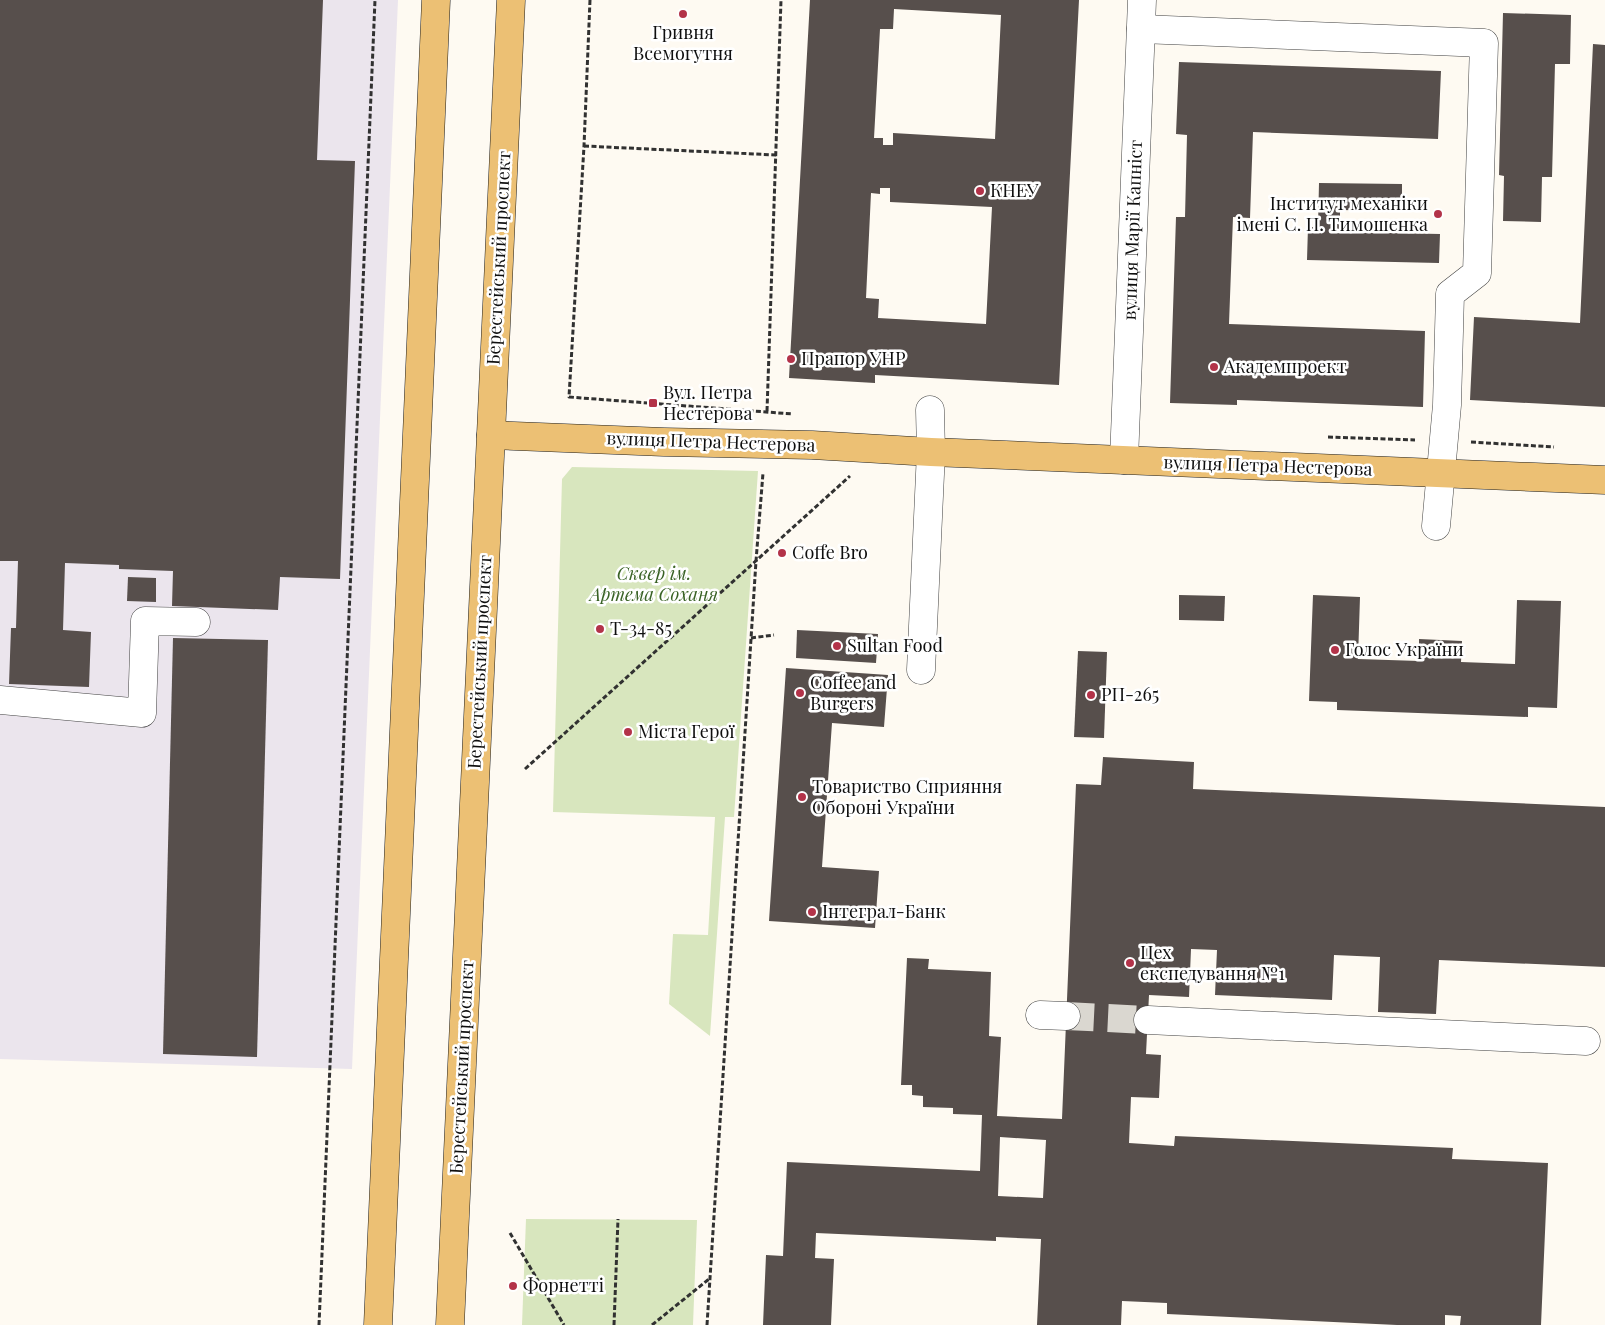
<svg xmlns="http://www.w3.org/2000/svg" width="1605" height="1325" viewBox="0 0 1605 1325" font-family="'Playfair Display',serif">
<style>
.industrial{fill:#ebe5ed}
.green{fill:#d8e6be}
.building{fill:#574f4c;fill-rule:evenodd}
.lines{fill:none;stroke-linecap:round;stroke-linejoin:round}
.minor-tunnel{stroke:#dad7d0;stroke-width:28;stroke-dasharray:28 14;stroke-linecap:butt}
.minor-casing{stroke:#424242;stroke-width:29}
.major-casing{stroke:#202020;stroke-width:29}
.path{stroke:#313131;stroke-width:3;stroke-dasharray:5 2.5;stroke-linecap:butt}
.minor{stroke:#fff;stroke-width:28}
.major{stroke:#ecc074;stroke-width:28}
.poi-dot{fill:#b33349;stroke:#fff;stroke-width:2}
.labels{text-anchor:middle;stroke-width:5;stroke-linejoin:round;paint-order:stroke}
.poi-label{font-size:18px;fill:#0f0f0f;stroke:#fff;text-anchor:start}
.street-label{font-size:18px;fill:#0f0f0f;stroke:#fff}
.park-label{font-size:18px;font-style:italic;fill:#396225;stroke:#fff}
</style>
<rect width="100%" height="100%" fill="#fefaf2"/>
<polygon class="industrial" points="0,0 398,0 352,1069 0,1059"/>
<g class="green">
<polygon points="572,467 758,471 734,817 725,817 710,1036 669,1004 673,934 708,935 715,817 553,812 562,479"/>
<polygon points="526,1219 697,1220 693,1325 522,1325"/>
</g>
<g class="building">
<polygon points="0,0 323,0 317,160 355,161 340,579 280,577 278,610 172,606 173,571 119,569 119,565 65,563 63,630 91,632 89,687 9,684 11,628 16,628 18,561 0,561"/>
<path d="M810 0H1079L1059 385 875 375V383L789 378ZM894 9 1001 15 995 139 893 133V145H883V138H874L880 29H893ZM880 188H890V202L992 207 986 324 878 318 879 299 866 298 871 193 880 194Z"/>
<polygon points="1503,13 1571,15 1570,64 1555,64 1552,177 1542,177 1541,222 1503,221 1504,176 1499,175"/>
<polygon points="1593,44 1605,45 1605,407 1470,400 1474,317 1580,323"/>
<polygon points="1179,62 1441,71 1438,139 1253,132 1250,218 1233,217 1229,324 1425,331 1423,407 1237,400 1237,405 1170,403 1176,217 1185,217 1187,135 1176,134"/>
<polygon points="1319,183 1402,184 1402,211 1340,210 1340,232 1440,234 1439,263 1307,260 1308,227 1318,227"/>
<polygon points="128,577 156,578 156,602 127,601"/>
<polygon points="1179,595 1225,596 1224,621 1179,620"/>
<polygon points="1313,595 1360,597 1358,659 1419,661 1419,639 1462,641 1461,662 1515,664 1517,600 1561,601 1557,708 1528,707 1528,717 1337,710 1337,702 1309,701"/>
<polygon points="797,630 878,634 876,663 796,658"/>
<polygon points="173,638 268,640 257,1057 163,1054"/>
<polygon points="1078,651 1107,652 1104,738 1074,737"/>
<polygon points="786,668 888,675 884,727 832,723 822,867 879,871 875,928 769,921"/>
<path d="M1103 757 1194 762 1193 789 1605 807V967L1439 960 1436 1014 1378 1012 1380 957 1334 955 1332 1000 1215 995 1217 950 1191 949 1189 997 1149 995 1146 1054 1161 1055 1159 1098 1131 1097 1129 1143 1174 1146 1175 1136 1453 1148 1452 1159 1548 1163 1541 1325H1460L1461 1316 1445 1315V1325H1397L1167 1314V1303L1122 1301 1121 1325H1037L1041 1239 996 1237V1241L816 1233 815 1258 834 1259 831 1325H763L766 1255 783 1256 787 1162 980 1171 982 1115 953 1114V1108L923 1107V1096L912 1095V1085H901L907 958 929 959 928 969 991 972 989 1036 1001 1037 997 1116 1062 1119 1076 784 1101 785ZM1000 1137 1046 1140 1043 1198 998 1196Z"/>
</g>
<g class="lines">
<polyline class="minor-tunnel" points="1066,1016 1148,1020"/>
<g class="minor-casing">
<g id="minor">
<polyline points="1141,29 1484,43 1477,273 1450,294 1447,405 1436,526"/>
<polyline points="1124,460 1142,0"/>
<polyline points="921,670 931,452 930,410"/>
<polyline points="0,700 142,713 145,621 196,622"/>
<polyline points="1040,1015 1066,1016"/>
<polyline points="1148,1020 1586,1041"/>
</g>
</g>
<g class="major-casing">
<g id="major">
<polyline points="491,435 664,442 812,445 931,452 1605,480"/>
<polyline points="378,1325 436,0"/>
<polyline points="450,1325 511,0"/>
</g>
</g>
<g class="path">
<polyline points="590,0 584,146 569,397 793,414"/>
<polyline points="584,146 776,155"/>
<polyline points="767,411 781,0"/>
<polyline points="1328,437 1415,440"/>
<polyline points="1471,442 1554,447"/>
<polyline points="751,638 774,635"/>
<polyline points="525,769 850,476"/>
<polyline points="510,1233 564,1325"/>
<polyline points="319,1325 375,0"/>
<polyline points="614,1325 618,1219"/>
<polyline points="652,1325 709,1279"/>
<polyline points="707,1325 756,561 763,473"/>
</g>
<use href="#minor" class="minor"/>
<use href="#major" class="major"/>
</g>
<g class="poi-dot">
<circle cx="683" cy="14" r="5"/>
<circle cx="980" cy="191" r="5"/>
<circle cx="1438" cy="214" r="5"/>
<circle cx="791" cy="359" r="5"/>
<circle cx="1214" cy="367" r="5"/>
<rect x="648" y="398" width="10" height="10" rx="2.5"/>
<circle cx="782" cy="553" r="5"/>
<circle cx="600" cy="629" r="5"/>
<circle cx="837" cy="646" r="5"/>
<circle cx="1335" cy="650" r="5"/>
<circle cx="800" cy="693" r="5"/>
<circle cx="1091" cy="695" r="5"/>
<circle cx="628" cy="732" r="5"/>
<circle cx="802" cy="797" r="5"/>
<circle cx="812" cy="912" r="5"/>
<circle cx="1130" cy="963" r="5"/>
<circle cx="513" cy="1286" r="5"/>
</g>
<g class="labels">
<g class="poi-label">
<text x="683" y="39" text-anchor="middle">Гривня<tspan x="683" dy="21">Всемогутня</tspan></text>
<text x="990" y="197">КНЕУ</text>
<text x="1428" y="210" text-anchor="end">Інститут механіки<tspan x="1428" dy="21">імені С. П. Тимошенка</tspan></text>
<text x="801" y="365">Прапор УНР</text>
<text x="1224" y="373">Академпроект</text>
<text x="663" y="399">Вул. Петра<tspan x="663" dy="21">Нестерова</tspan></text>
<text x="792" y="559">Coffe Bro</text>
<text x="610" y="635">Т-34-85</text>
<text x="847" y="652">Sultan Food</text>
<text x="1345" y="656">Голос України</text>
<text x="810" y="689">Coffee and<tspan x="810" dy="21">Burgers</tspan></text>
<text x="1101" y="701">РП-265</text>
<text x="638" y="738">Міста Герої</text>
<text x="812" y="793">Товариство Сприяння<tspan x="812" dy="21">Обороні України</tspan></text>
<text x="822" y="918">Інтеграл-Банк</text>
<text x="1140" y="959">Цех<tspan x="1140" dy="21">експедування №1</tspan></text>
<text x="523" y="1292">Форнетті</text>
</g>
<g class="street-label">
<text transform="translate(1133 230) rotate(-88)" y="6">вулиця Марії Капніст</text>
<text transform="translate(499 258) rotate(-87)" y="6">Берестейський проспект</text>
<text transform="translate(711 442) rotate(2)" y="6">вулиця Петра Нестерова</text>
<text transform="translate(1268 466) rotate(2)" y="6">вулиця Петра Нестерова</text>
<text transform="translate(480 662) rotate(-87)" y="6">Берестейський проспект</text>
<text transform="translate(462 1067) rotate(-87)" y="6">Берестейський проспект</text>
</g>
<g class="park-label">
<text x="654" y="580">Сквер ім.<tspan x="654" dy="21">Артема Соханя</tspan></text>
</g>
</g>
</svg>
